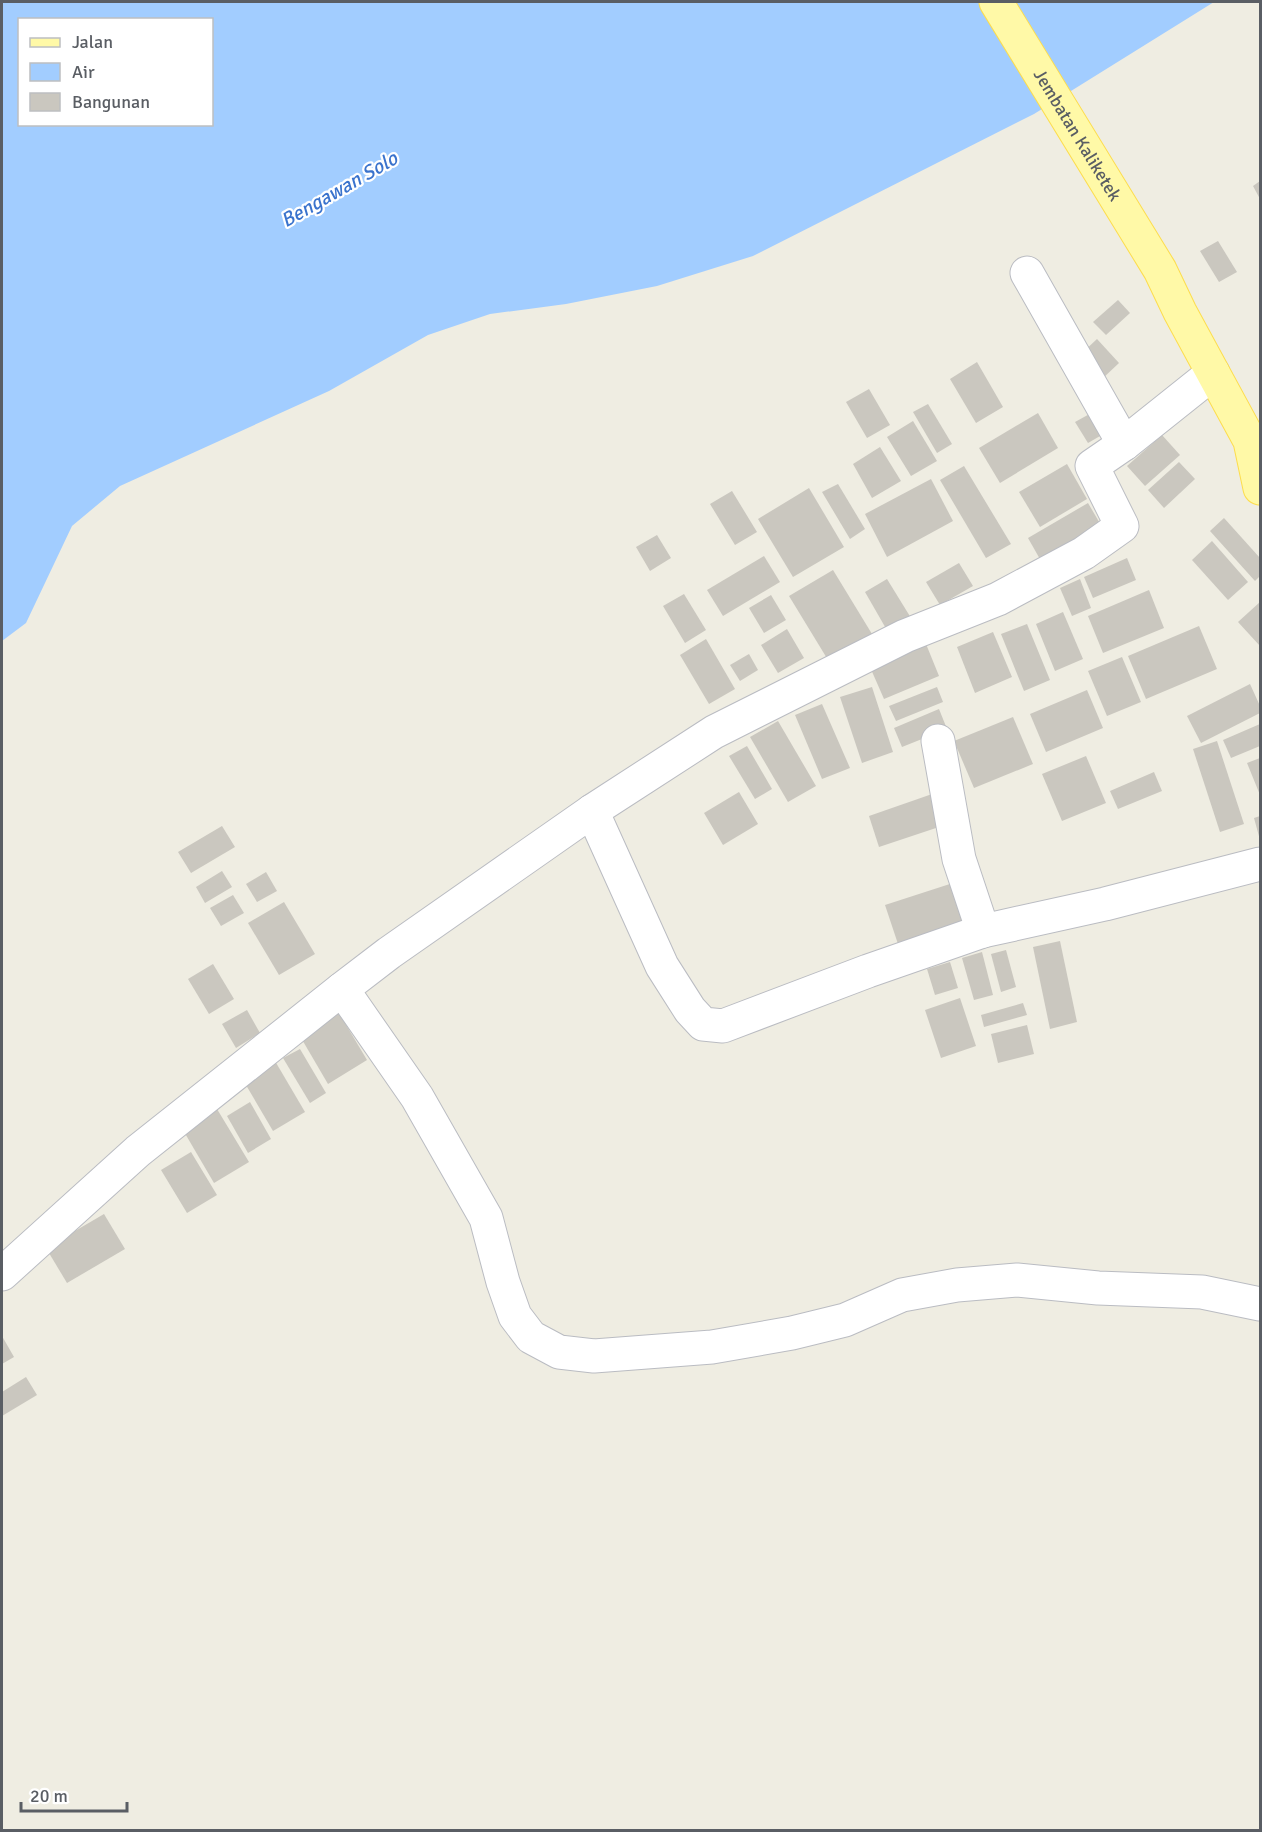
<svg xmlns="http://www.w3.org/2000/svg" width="1262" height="1832" viewBox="0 0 1262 1832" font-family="Signika,sans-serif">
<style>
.water{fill:#a2cdff;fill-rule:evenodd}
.building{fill:#cac7bf}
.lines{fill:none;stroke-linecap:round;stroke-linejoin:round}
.minor-casing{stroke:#babcc2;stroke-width:35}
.major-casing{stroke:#fddd4d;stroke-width:35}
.minor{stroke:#fff;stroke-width:33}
.major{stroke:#fff9a7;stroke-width:33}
.labels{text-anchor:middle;stroke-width:4.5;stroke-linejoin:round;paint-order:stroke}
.street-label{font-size:18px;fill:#5a5e64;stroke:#fff}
.water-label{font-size:20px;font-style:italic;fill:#3a73cd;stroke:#fff}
</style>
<rect width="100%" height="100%" fill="#efede2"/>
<path class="water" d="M2 2H1214L1034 114 753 256 657 286 566 304 490 314 428 335 329 391 120 486 72 526 26 623 2 641ZM20 20H212V124H20Z"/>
<g class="building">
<polygon points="1260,181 1260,199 1253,186"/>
<polygon points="1218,241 1237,272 1219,282 1200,251"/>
<polygon points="1118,300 1130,313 1106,335 1093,322"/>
<polygon points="1097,339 1119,363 1102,379 1080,355"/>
<polygon points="977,362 1003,407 976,423 950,379"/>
<polygon points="869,389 890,425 867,438 846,402"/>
<polygon points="928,404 952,444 937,453 913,412"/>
<polygon points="1095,411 1107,432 1088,443 1075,422"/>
<polygon points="1038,413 1058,448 1000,483 979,448"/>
<polygon points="913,421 937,461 911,476 887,437"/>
<polygon points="1162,435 1180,455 1145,486 1127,466"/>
<polygon points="880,447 901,481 872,498 853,464"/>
<polygon points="1179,462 1195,479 1164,508 1148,490"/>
<polygon points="1067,464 1087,499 1040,527 1019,492"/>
<polygon points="964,466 1011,544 986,558 940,480"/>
<polygon points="931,479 953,521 887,557 865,514"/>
<polygon points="838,484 865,529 850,539 822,492"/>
<polygon points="809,488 844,547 793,577 758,519"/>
<polygon points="732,491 757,532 735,545 710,504"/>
<polygon points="1088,503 1105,532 1045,568 1028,538"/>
<polygon points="1224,518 1260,558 1260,576 1255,581 1210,531"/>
<polygon points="657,535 671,558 650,571 636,547"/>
<polygon points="1212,541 1248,582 1228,600 1192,560"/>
<polygon points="764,556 780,582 723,616 707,590"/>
<polygon points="1127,558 1136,580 1093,598 1084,577"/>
<polygon points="959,563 973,586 940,605 926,582"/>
<polygon points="833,570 872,634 828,660 789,596"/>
<polygon points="887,579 911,618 888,632 865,592"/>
<polygon points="1080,579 1091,608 1072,616 1060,588"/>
<polygon points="1149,590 1164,628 1103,653 1088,616"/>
<polygon points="684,594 706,630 685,643 663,606"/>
<polygon points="771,595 786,620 764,633 749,608"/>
<polygon points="1260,602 1260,646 1238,622"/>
<polygon points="1063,612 1083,659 1055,671 1036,624"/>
<polygon points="1027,624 1050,680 1024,691 1001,634"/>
<polygon points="1199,626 1217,669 1146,699 1128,656"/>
<polygon points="787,629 804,658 778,673 761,645"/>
<polygon points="993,632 1012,677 975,693 957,647"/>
<polygon points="706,639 735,689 709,704 680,655"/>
<polygon points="926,644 939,676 884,699 870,667"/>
<polygon points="749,654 758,670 740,681 730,665"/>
<polygon points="1122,657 1141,702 1107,716 1088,671"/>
<polygon points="1250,684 1260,706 1260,713 1201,743 1187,716"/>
<polygon points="872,687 893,752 862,763 840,697"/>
<polygon points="937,687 943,702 896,721 889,706"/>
<polygon points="1087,690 1103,728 1046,752 1030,714"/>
<polygon points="822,704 850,768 822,779 795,715"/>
<polygon points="939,709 947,729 902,747 894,728"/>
<polygon points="1013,717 1033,764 974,788 954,741"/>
<polygon points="778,721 816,786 788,802 750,737"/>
<polygon points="1260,724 1260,746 1231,758 1223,740"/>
<polygon points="1217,741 1244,824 1220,832 1193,749"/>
<polygon points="747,746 772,789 755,799 729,756"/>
<polygon points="1086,756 1106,803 1062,821 1042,774"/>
<polygon points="1260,758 1260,795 1247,763"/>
<polygon points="1154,772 1162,791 1118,809 1110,791"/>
<polygon points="739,792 758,824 723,845 704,813"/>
<polygon points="935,793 945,825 879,847 869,816"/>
<polygon points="1260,816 1260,840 1254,818"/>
<polygon points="222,826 235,847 191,873 178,852"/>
<polygon points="222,871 232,887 205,903 196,887"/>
<polygon points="266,872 277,891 257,902 246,884"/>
<polygon points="956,882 972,933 902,956 885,905"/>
<polygon points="233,895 244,913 221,926 210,908"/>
<polygon points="284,902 315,954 279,975 248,923"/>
<polygon points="1060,941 1077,1022 1050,1029 1033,947"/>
<polygon points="1006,950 1016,987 1001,992 991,954"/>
<polygon points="982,952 993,995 974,1000 962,958"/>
<polygon points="950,962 958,988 935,995 927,969"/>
<polygon points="213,964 234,999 209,1014 188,979"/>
<polygon points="960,998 976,1046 941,1058 925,1010"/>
<polygon points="1023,1003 1027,1015 984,1027 981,1015"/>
<polygon points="336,1008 367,1060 328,1084 297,1031"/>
<polygon points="247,1010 260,1033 236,1048 222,1024"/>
<polygon points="1027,1025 1034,1054 998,1063 991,1034"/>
<polygon points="300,1049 326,1093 310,1103 283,1058"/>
<polygon points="275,1061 305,1112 273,1131 243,1080"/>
<polygon points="250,1102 271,1139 248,1153 227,1116"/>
<polygon points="217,1109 249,1162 214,1183 183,1130"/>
<polygon points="191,1152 217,1195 187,1213 161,1170"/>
<polygon points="104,1214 125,1249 67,1283 46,1248"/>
<polygon points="2,1336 14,1357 2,1364"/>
<polygon points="26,1377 37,1395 2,1416 2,1392"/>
</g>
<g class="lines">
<g class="minor-casing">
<g id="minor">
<polyline points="1027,273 1124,444"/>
<polyline points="938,741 959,859 983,931"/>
<polyline points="592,811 662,966 690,1010 703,1024 723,1026 868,971 983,931 1105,904 1260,864"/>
<polyline points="342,989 417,1097 486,1218 503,1282 515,1316 531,1337 559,1352 594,1356 712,1347 792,1333 845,1320 902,1295 957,1285 1017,1280 1098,1288 1202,1292 1260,1304"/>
<polyline points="2,1274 138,1151 342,989 389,953 592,811 714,732 905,636 998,599 1084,553 1122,526 1092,466 1124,444 1213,373"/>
</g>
</g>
<g class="major-casing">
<g id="major">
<path id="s1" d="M996 2 1160 270 1180 312 1250 441 1260 488"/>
</g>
</g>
<use href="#minor" class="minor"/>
<use href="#major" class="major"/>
</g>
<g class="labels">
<g class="street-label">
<text dy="6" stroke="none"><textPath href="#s1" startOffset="156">Jembatan Kaliketek</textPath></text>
</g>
<g class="water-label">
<text transform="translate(339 189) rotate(-30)" y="7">Bengawan Solo</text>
</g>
</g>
<rect width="1262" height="1832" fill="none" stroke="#5a5e64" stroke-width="6"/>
<rect x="18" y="18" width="195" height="108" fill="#ffffff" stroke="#bdbfc1" stroke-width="1.5"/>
<rect x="30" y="38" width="30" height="9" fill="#fff9a7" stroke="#bdbfc1" stroke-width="1.5"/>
<text x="72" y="48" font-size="18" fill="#5a5e64">Jalan</text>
<rect x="30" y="63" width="30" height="18" fill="#a2cdff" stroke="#bdbfc1" stroke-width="1.5"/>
<text x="72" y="78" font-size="18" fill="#5a5e64">Air</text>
<rect x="30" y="93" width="30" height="18" fill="#cac7bf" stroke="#bdbfc1" stroke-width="1.5"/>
<text x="72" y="108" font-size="18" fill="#5a5e64">Bangunan</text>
<path d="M21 1802v9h106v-9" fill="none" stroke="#5a5e64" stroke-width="3"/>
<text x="30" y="1802" font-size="18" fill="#5a5e64" stroke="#ffffff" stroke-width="4.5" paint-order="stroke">20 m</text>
</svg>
